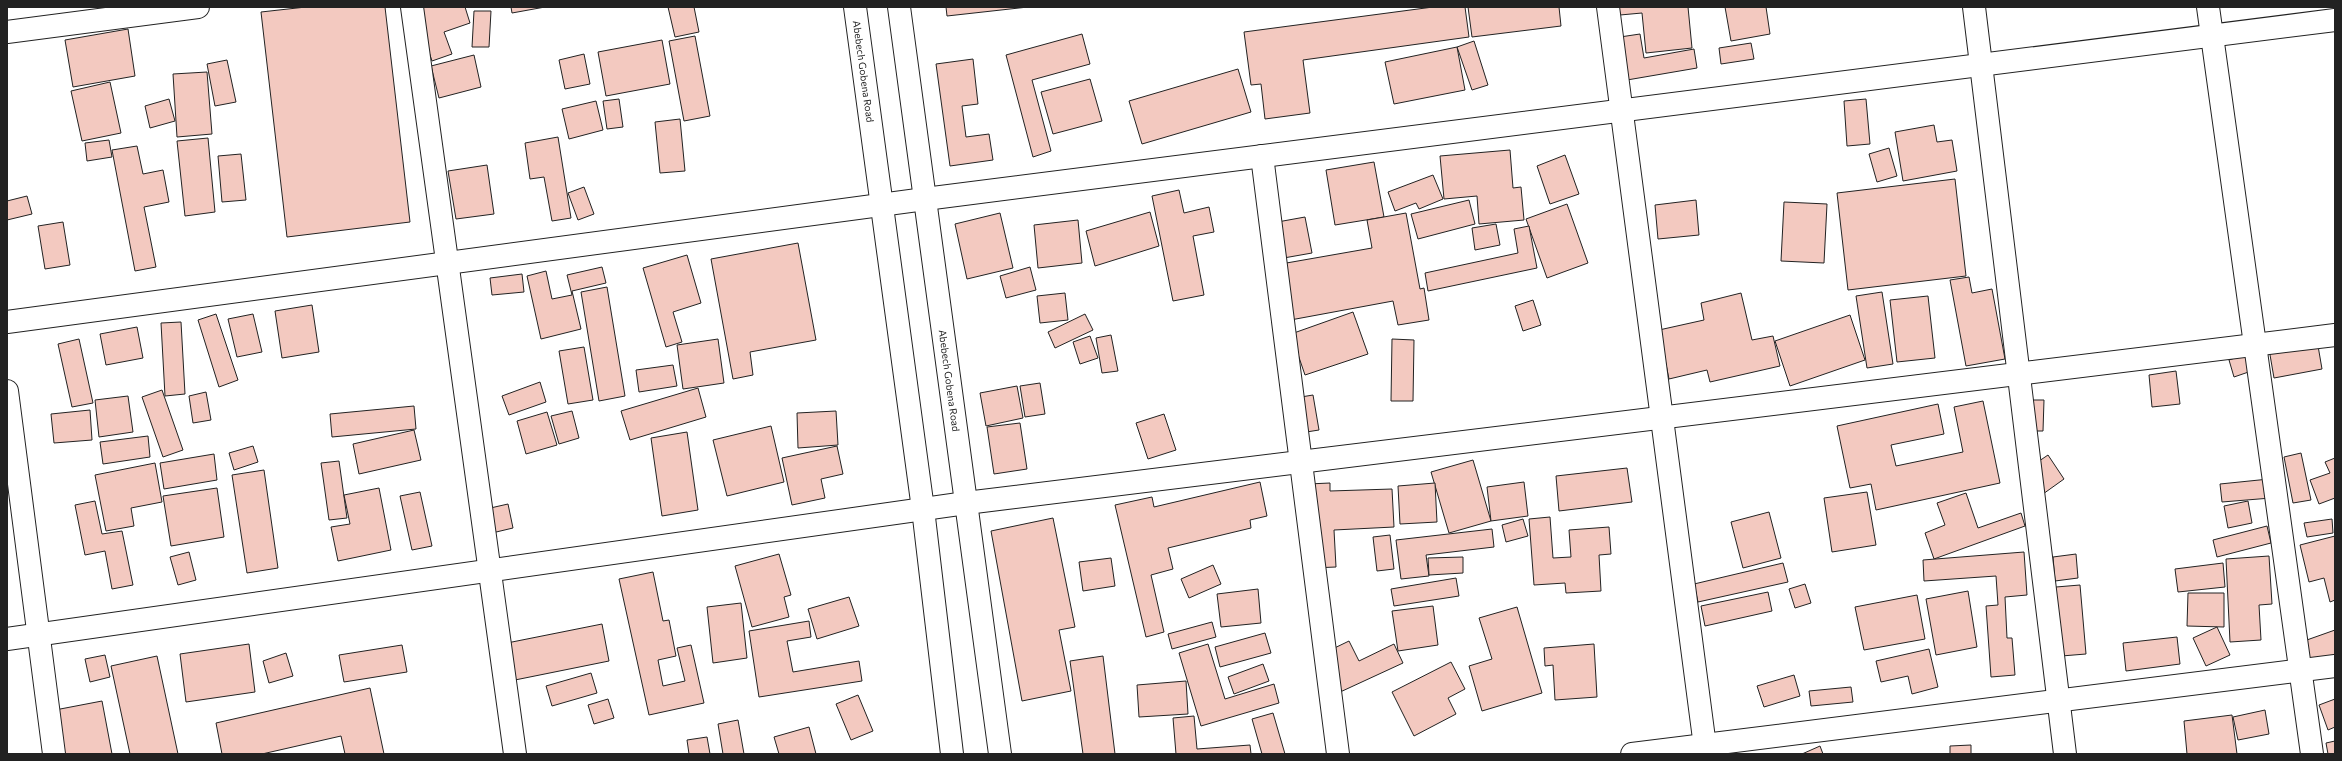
<svg xmlns="http://www.w3.org/2000/svg" width="2342" height="761" viewBox="0 0 2342 761" font-family="Commissioner,sans-serif">
<style>
.building{fill:#f3c9c0;stroke:#222}
.lines{fill:none;stroke-linecap:round;stroke-linejoin:round}
.minor-casing{stroke:#222;stroke-width:24}
.tertiary-casing{stroke:#222;stroke-width:24}
.minor{stroke:#fff;stroke-width:22}
.tertiary{stroke:#fff;stroke-width:22}
.labels{text-anchor:middle;stroke-width:3;stroke-linejoin:round;paint-order:stroke}
.street-label{font-size:10px;fill:#222;stroke:#fff}
</style>
<rect width="100%" height="100%" fill="#fff"/>
<g class="building">
<polygon points="306,7 385,7 410,222 287,237 261,12"/>
<polygon points="414,7 465,7 470,23 444,32 452,54 432,61"/>
<polygon points="511,7 545,7 512,13"/>
<polygon points="668,7 694,7 699,32 675,37"/>
<polygon points="946,7 1028,7 947,16"/>
<polygon points="1433,7 1465,7 1469,37 1303,60 1310,113 1265,119 1261,84 1251,85 1244,32"/>
<polygon points="1468,7 1559,7 1561,26 1472,37"/>
<polygon points="1619,7 1688,7 1692,48 1646,53 1642,13 1620,15"/>
<polygon points="1725,7 1766,7 1770,34 1731,41"/>
<polygon points="474,11 491,11 489,47 472,47"/>
<polygon points="128,29 135,76 73,87 65,40"/>
<polygon points="1082,34 1090,64 1032,80 1051,151 1033,157 1006,55"/>
<polygon points="1640,34 1644,58 1694,49 1697,68 1627,80 1620,37"/>
<polygon points="695,36 710,116 684,121 669,41"/>
<polygon points="662,40 670,84 606,96 598,52"/>
<polygon points="1474,41 1488,85 1472,90 1457,47"/>
<polygon points="1751,43 1754,59 1721,64 1719,48"/>
<polygon points="1457,47 1465,90 1394,104 1385,62"/>
<polygon points="584,54 590,84 565,89 559,60"/>
<polygon points="474,55 481,87 439,98 431,66"/>
<polygon points="973,59 978,104 962,106 966,137 989,134 993,160 950,166 936,64"/>
<polygon points="227,60 236,102 215,106 207,64"/>
<polygon points="1238,69 1251,112 1142,144 1129,101"/>
<polygon points="207,72 212,134 177,137 173,74"/>
<polygon points="1090,79 1102,121 1053,134 1041,92"/>
<polygon points="110,82 121,133 82,141 71,91"/>
<polygon points="169,99 175,121 150,128 145,106"/>
<polygon points="619,99 623,127 607,129 603,101"/>
<polygon points="1866,99 1870,144 1847,146 1844,101"/>
<polygon points="596,101 603,130 569,139 562,109"/>
<polygon points="680,119 685,171 660,173 655,122"/>
<polygon points="1934,125 1937,142 1952,140 1957,171 1903,181 1895,132"/>
<polygon points="558,137 571,218 552,221 544,177 530,179 525,143"/>
<polygon points="208,138 215,212 185,216 177,141"/>
<polygon points="109,140 112,157 87,161 85,143"/>
<polygon points="137,146 143,174 163,170 169,202 144,207 156,267 135,271 112,150"/>
<polygon points="1889,148 1897,176 1877,182 1869,154"/>
<polygon points="1510,150 1513,188 1521,187 1524,220 1479,224 1477,196 1444,199 1440,156"/>
<polygon points="241,154 246,200 222,202 218,156"/>
<polygon points="1565,155 1579,194 1550,204 1537,166"/>
<polygon points="1374,162 1384,217 1335,225 1326,170"/>
<polygon points="487,165 494,214 456,219 448,171"/>
<polygon points="1433,175 1443,199 1419,209 1416,203 1395,211 1388,192"/>
<polygon points="1955,179 1966,276 1848,290 1837,193"/>
<polygon points="584,187 594,214 578,220 568,193"/>
<polygon points="1179,190 1184,213 1209,207 1214,232 1193,236 1204,295 1173,301 1152,196"/>
<polygon points="27,196 32,214 7,220 7,201"/>
<polygon points="1469,200 1475,224 1418,239 1411,214"/>
<polygon points="1696,200 1699,235 1658,239 1655,205"/>
<polygon points="1784,202 1827,204 1824,263 1781,261"/>
<polygon points="1567,204 1588,263 1547,278 1526,219"/>
<polygon points="1150,212 1159,246 1095,266 1086,231"/>
<polygon points="1000,213 1013,268 967,279 955,224"/>
<polygon points="1406,213 1420,289 1424,288 1429,320 1398,325 1393,301 1285,321 1275,265 1372,248 1367,220"/>
<polygon points="1305,217 1312,253 1278,259 1272,223"/>
<polygon points="1078,220 1082,263 1038,268 1034,225"/>
<polygon points="63,222 70,265 45,269 38,226"/>
<polygon points="1496,224 1500,245 1475,250 1472,228"/>
<polygon points="1529,226 1537,268 1428,291 1425,273 1518,253 1514,229"/>
<polygon points="798,243 816,340 750,352 753,375 733,379 711,259"/>
<polygon points="687,255 701,303 673,312 682,342 666,347 643,268"/>
<polygon points="602,267 606,283 572,291 581,329 541,339 527,276 546,271 552,299 572,295 567,275"/>
<polygon points="1030,267 1036,290 1006,298 1000,276"/>
<polygon points="522,274 524,292 492,295 490,278"/>
<polygon points="1969,277 1972,293 1992,289 2005,359 1966,366 1950,280"/>
<polygon points="607,287 625,396 599,401 581,292"/>
<polygon points="1882,292 1893,364 1867,368 1856,296"/>
<polygon points="1065,293 1068,320 1040,323 1037,296"/>
<polygon points="1741,293 1752,340 1773,336 1780,366 1710,382 1707,370 1669,379 1659,330 1704,320 1701,303"/>
<polygon points="1928,296 1935,358 1897,362 1890,300"/>
<polygon points="1533,300 1541,325 1523,331 1515,306"/>
<polygon points="312,305 319,352 282,358 275,311"/>
<polygon points="1353,312 1368,354 1305,375 1291,334"/>
<polygon points="216,314 238,380 219,387 198,320"/>
<polygon points="253,314 262,352 237,357 228,319"/>
<polygon points="1085,314 1093,330 1055,348 1048,332"/>
<polygon points="1850,315 1865,360 1790,386 1775,341"/>
<polygon points="181,322 185,394 165,396 161,323"/>
<polygon points="137,327 143,358 106,365 100,334"/>
<polygon points="1111,335 1118,371 1102,373 1096,338"/>
<polygon points="1090,336 1098,358 1080,364 1073,342"/>
<polygon points="79,339 93,403 72,407 58,344"/>
<polygon points="718,339 724,383 683,389 677,345"/>
<polygon points="1392,339 1414,340 1413,401 1391,401"/>
<polygon points="2317,340 2322,369 2274,378 2269,349"/>
<polygon points="584,347 593,400 568,404 559,351"/>
<polygon points="2258,350 2263,367 2234,377 2229,360"/>
<polygon points="673,365 677,386 639,392 636,370"/>
<polygon points="2176,371 2180,404 2152,407 2149,375"/>
<polygon points="540,382 546,402 509,415 502,396"/>
<polygon points="1040,383 1045,414 1025,417 1020,386"/>
<polygon points="1017,386 1023,418 986,426 980,393"/>
<polygon points="698,388 706,417 630,440 621,411"/>
<polygon points="162,390 183,450 163,457 142,397"/>
<polygon points="206,392 211,420 193,423 189,396"/>
<polygon points="1313,395 1319,430 1300,433 1295,398"/>
<polygon points="128,396 133,432 99,437 95,400"/>
<polygon points="2023,400 2044,400 2043,431 2023,431"/>
<polygon points="1983,401 2000,483 1876,510 1871,484 1850,488 1837,426 1938,404 1944,434 1891,445 1896,466 1963,452 1954,407"/>
<polygon points="414,406 416,429 332,437 330,414"/>
<polygon points="90,410 92,440 54,443 51,414"/>
<polygon points="572,411 579,438 559,444 551,416"/>
<polygon points="836,411 838,445 798,448 797,413"/>
<polygon points="547,412 557,445 526,454 517,421"/>
<polygon points="1164,414 1176,450 1148,459 1136,423"/>
<polygon points="1020,423 1027,469 994,474 987,427"/>
<polygon points="771,426 784,482 727,496 713,440"/>
<polygon points="414,430 421,460 359,474 353,444"/>
<polygon points="687,432 698,510 662,516 651,438"/>
<polygon points="148,436 150,457 103,464 100,442"/>
<polygon points="253,446 258,462 234,470 229,453"/>
<polygon points="837,446 843,474 821,479 825,498 792,505 782,458"/>
<polygon points="2301,453 2311,500 2293,503 2284,457"/>
<polygon points="214,454 217,480 164,489 160,463"/>
<polygon points="2048,455 2064,479 2036,499 2020,474"/>
<polygon points="2335,458 2335,498 2319,504 2310,480 2330,473 2325,462"/>
<polygon points="1473,460 1491,521 1449,533 1431,472"/>
<polygon points="339,461 347,518 329,520 321,463"/>
<polygon points="155,463 162,502 131,508 134,526 106,531 95,475"/>
<polygon points="1627,468 1632,502 1559,511 1556,476"/>
<polygon points="264,470 278,568 247,573 232,475"/>
<polygon points="2269,479 2271,498 2222,502 2220,484"/>
<polygon points="1260,482 1267,516 1250,520 1251,528 1168,548 1173,569 1151,575 1164,632 1146,637 1115,505 1152,497 1154,507"/>
<polygon points="1524,482 1528,516 1491,521 1487,487"/>
<polygon points="1330,483 1330,491 1392,489 1394,527 1334,530 1336,567 1312,568 1308,484"/>
<polygon points="1435,483 1437,522 1400,524 1398,486"/>
<polygon points="217,488 224,537 171,546 163,496"/>
<polygon points="379,488 391,550 338,561 331,527 350,524 344,495"/>
<polygon points="420,492 432,546 412,550 400,496"/>
<polygon points="1867,492 1876,545 1832,552 1824,498"/>
<polygon points="1966,493 1978,528 2021,513 2025,526 1934,559 1925,533 1945,525 1937,503"/>
<polygon points="95,501 102,534 122,531 133,585 112,589 105,551 85,555 75,505"/>
<polygon points="2248,501 2252,523 2228,528 2224,506"/>
<polygon points="508,504 513,528 492,533 486,509"/>
<polygon points="1769,512 1781,558 1743,568 1731,522"/>
<polygon points="1550,517 1553,558 1571,557 1569,530 1609,527 1611,554 1599,555 1601,591 1566,593 1565,583 1534,585 1529,519"/>
<polygon points="1053,518 1075,627 1059,630 1071,691 1022,701 991,531"/>
<polygon points="1523,519 1528,536 1506,542 1502,525"/>
<polygon points="2332,519 2333,533 2307,537 2304,523"/>
<polygon points="2267,526 2271,543 2217,557 2213,540"/>
<polygon points="1492,529 1494,547 1426,555 1429,576 1401,579 1396,540"/>
<polygon points="1390,535 1394,569 1377,571 1373,537"/>
<polygon points="2335,536 2335,600 2330,602 2324,578 2309,582 2300,545"/>
<polygon points="189,552 196,580 178,585 170,557"/>
<polygon points="2024,552 2027,595 2005,597 2007,638 2012,638 2015,675 1991,677 1986,606 1998,605 1996,576 1924,581 1923,560"/>
<polygon points="779,554 791,595 784,597 789,617 752,627 735,566"/>
<polygon points="2076,554 2078,578 2055,581 2053,557"/>
<polygon points="2269,556 2272,604 2259,605 2261,640 2230,642 2226,559"/>
<polygon points="1463,557 1463,573 1429,575 1428,558"/>
<polygon points="1111,558 1115,586 1083,591 1079,562"/>
<polygon points="1783,563 1788,582 1698,602 1694,584"/>
<polygon points="2223,563 2225,587 2178,592 2175,569"/>
<polygon points="1213,565 1221,584 1189,598 1181,579"/>
<polygon points="653,572 663,621 669,620 676,656 658,660 663,686 685,681 677,648 691,645 704,703 649,715 619,579"/>
<polygon points="1456,578 1459,596 1394,606 1391,589"/>
<polygon points="1805,584 1811,603 1795,608 1789,589"/>
<polygon points="2080,585 2086,654 2049,657 2044,588"/>
<polygon points="1258,589 1261,623 1221,627 1217,594"/>
<polygon points="1968,591 1977,647 1936,655 1926,599"/>
<polygon points="1768,592 1772,611 1705,626 1701,606"/>
<polygon points="2188,593 2224,593 2224,627 2187,626"/>
<polygon points="1917,595 1925,639 1864,650 1855,607"/>
<polygon points="849,597 859,626 817,639 808,609"/>
<polygon points="741,603 747,658 713,663 707,607"/>
<polygon points="1433,606 1438,645 1398,651 1392,611"/>
<polygon points="1517,607 1542,693 1482,711 1469,666 1492,659 1479,618"/>
<polygon points="809,621 811,637 787,641 793,672 859,661 862,681 759,697 749,631"/>
<polygon points="1212,622 1216,637 1172,649 1168,634"/>
<polygon points="602,624 609,661 510,681 502,644"/>
<polygon points="2217,627 2230,655 2206,666 2193,638"/>
<polygon points="2335,630 2335,664 2314,671 2304,641"/>
<polygon points="1265,633 1271,653 1220,667 1215,647"/>
<polygon points="2177,637 2180,664 2126,671 2123,643"/>
<polygon points="1349,641 1359,661 1394,644 1403,663 1338,693 1320,655"/>
<polygon points="249,644 255,692 186,702 180,654"/>
<polygon points="1208,644 1225,699 1274,684 1279,703 1201,726 1179,653"/>
<polygon points="1594,644 1597,697 1555,700 1553,665 1545,666 1544,648"/>
<polygon points="402,645 407,672 344,682 339,655"/>
<polygon points="1929,649 1938,687 1912,694 1908,676 1881,682 1876,661"/>
<polygon points="286,653 293,676 269,683 263,661"/>
<polygon points="105,655 110,677 90,682 85,659"/>
<polygon points="157,656 178,754 130,754 111,666"/>
<polygon points="1103,656 1115,754 1083,754 1070,661"/>
<polygon points="1451,662 1465,689 1448,698 1456,714 1414,736 1392,692"/>
<polygon points="1263,664 1269,681 1234,694 1228,677"/>
<polygon points="591,673 597,693 552,706 546,686"/>
<polygon points="1794,675 1800,696 1764,707 1757,686"/>
<polygon points="1186,681 1188,714 1139,717 1137,685"/>
<polygon points="1851,687 1853,702 1811,706 1809,691"/>
<polygon points="370,688 384,754 345,754 341,736 262,754 222,754 216,723"/>
<polygon points="858,695 873,731 851,740 836,704"/>
<polygon points="608,699 614,718 594,724 588,705"/>
<polygon points="2335,699 2335,727 2328,730 2319,705"/>
<polygon points="102,701 112,754 64,754 55,710"/>
<polygon points="2265,710 2269,734 2238,740 2233,717"/>
<polygon points="1273,713 1285,754 1262,754 1252,719"/>
<polygon points="2232,715 2237,754 2187,754 2184,721"/>
<polygon points="1194,716 1197,749 1250,745 1251,754 1176,754 1173,718"/>
<polygon points="738,720 744,754 723,754 718,724"/>
<polygon points="809,727 816,754 779,754 774,737"/>
<polygon points="707,737 710,754 689,754 687,740"/>
<polygon points="2335,741 2335,754 2328,754 2326,743"/>
<polygon points="1971,745 1971,754 1950,754 1950,746"/>
<polygon points="1820,746 1823,754 1802,754"/>
</g>
<g class="lines">
<g class="minor-casing">
<g id="minor">
<polyline points="412,7 515,754"/>
<polyline points="1608,7 1706,754"/>
<polyline points="1974,7 2065,754"/>
<polyline points="2208,7 2312,754"/>
<polyline points="7,32 198,7"/>
<polyline points="1262,156 1338,754"/>
<polyline points="7,322 925,199 2335,20"/>
<polyline points="7,391 54,754"/>
<polyline points="7,639 966,503 2335,335"/>
<polyline points="1632,754 2335,666"/>
</g>
</g>
<g class="tertiary-casing">
<g id="tertiary">
<path id="s1" d="M855 7 923 509 952 754"/>
<path id="s2" d="M899 7 1000 754"/>
</g>
</g>
<use href="#minor" class="minor"/>
<use href="#tertiary" class="tertiary"/>
</g>
<g class="labels">
<g class="street-label">
<text dy="4" stroke="none"><textPath href="#s1" startOffset="65">Abebech Gobena Road</textPath></text>
<text dy="4" stroke="none"><textPath href="#s2" startOffset="377">Abebech Gobena Road</textPath></text>
</g>
</g>
<rect width="2342" height="761" fill="none" stroke="#222222" stroke-width="16"/>
</svg>
